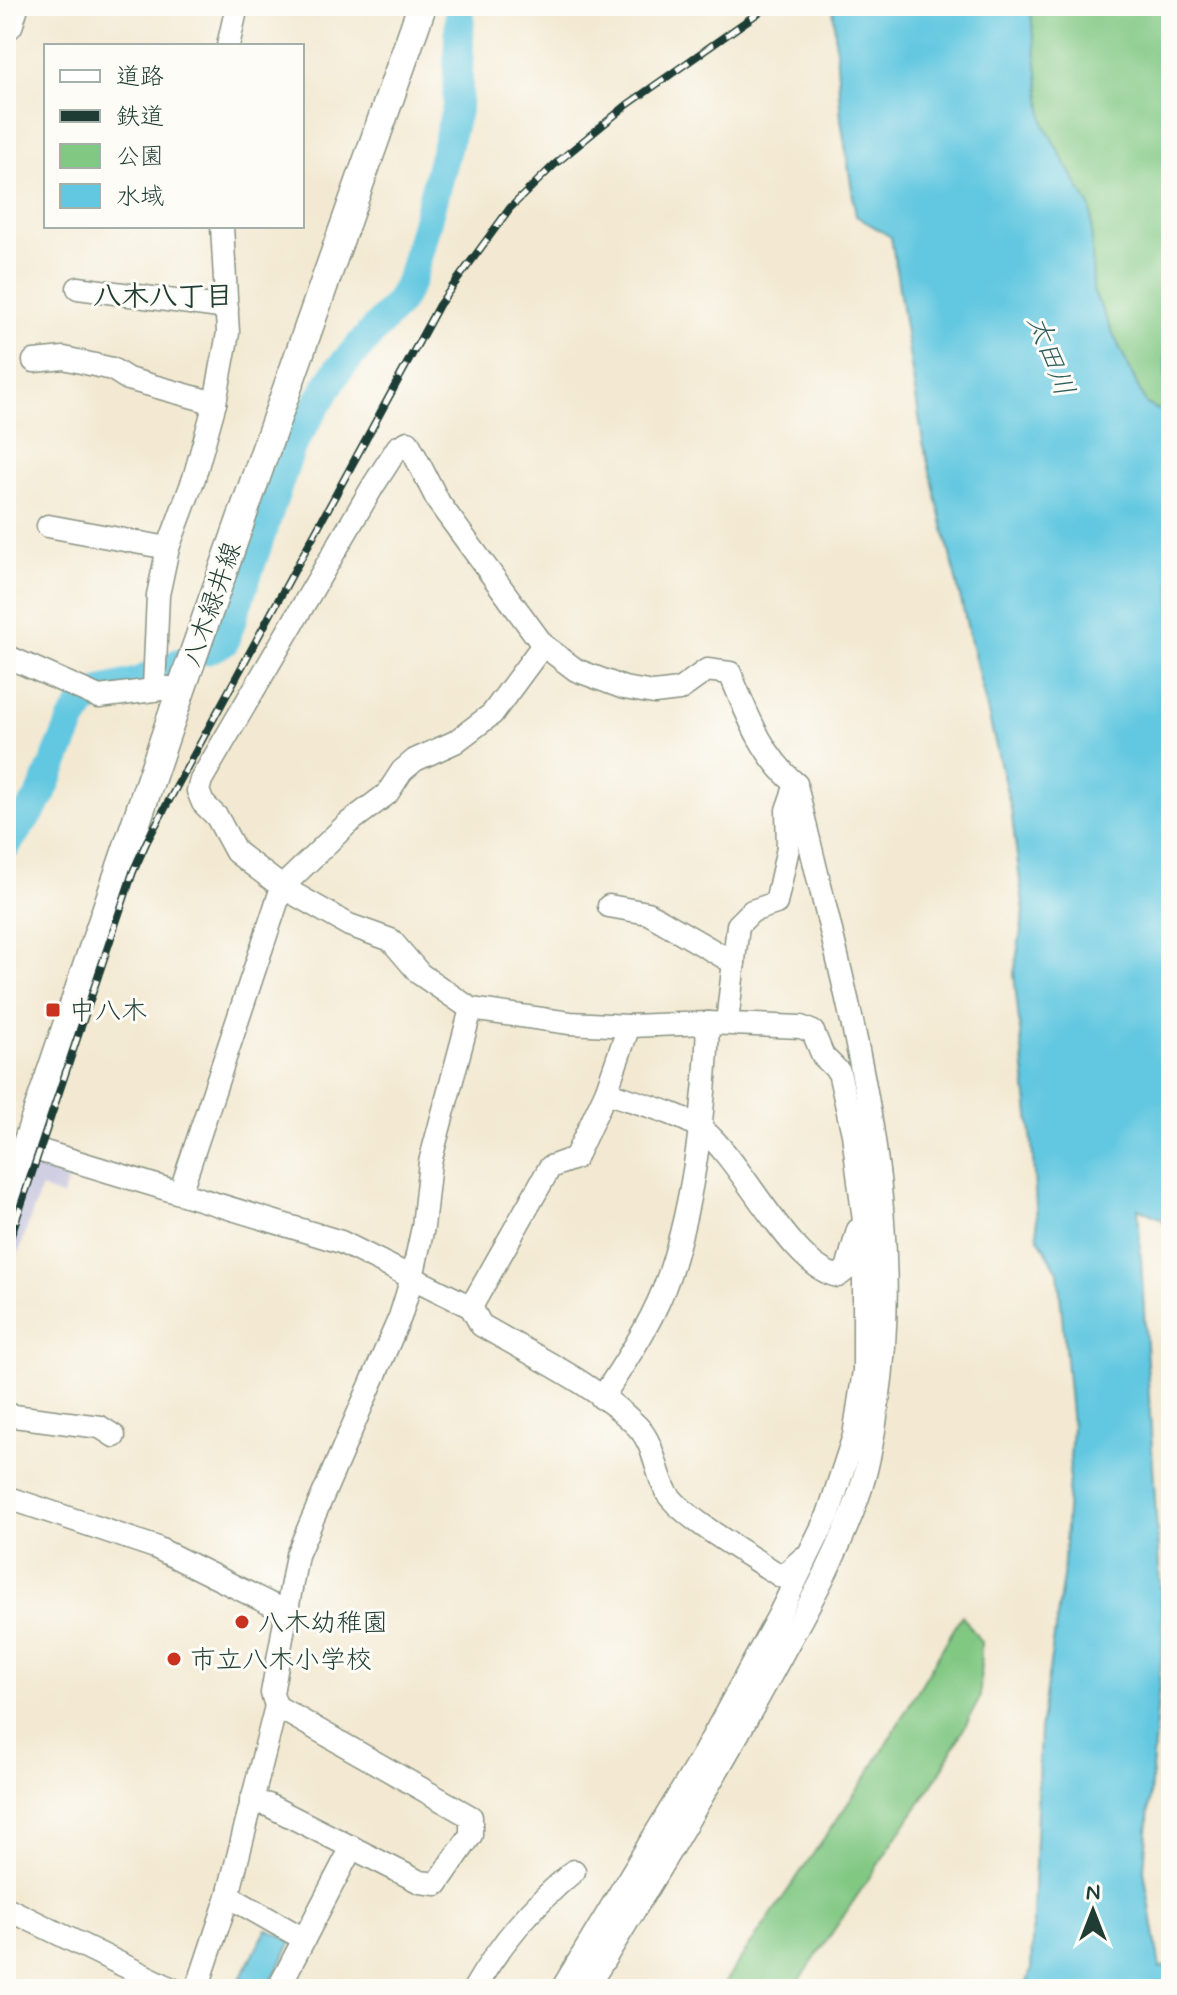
<svg xmlns="http://www.w3.org/2000/svg" width="1177" height="1995" viewBox="0 0 1177 1995" font-family="Mynerve,'Klee One',sans-serif">
<style>
.industrial{fill:#c2c1dc}
.green{fill:#81c883;stroke:#50825c;stroke-width:2}
.water{fill:#62c7e0;stroke:#40828a;stroke-width:2}
.lines{fill:none;stroke-linecap:round;stroke-linejoin:round}
.river{stroke:#62c7e0;stroke-width:30}
.minor-casing{stroke:#899383;stroke-width:25}
.major-casing{stroke:#899383;stroke-width:31}
.highway-casing{stroke:#899383;stroke-width:37}
.minor{stroke:#fff;stroke-width:22}
.major{stroke:#fff;stroke-width:28}
.highway{stroke:#fff;stroke-width:34}
.rail-casing{stroke:#1f3d34;stroke-width:8}
.rail{stroke:#fdfcf7;stroke-width:5;stroke-dasharray:15;stroke-linecap:butt}
.poi-dot{fill:#c8321e;stroke:#fdfcf7;stroke-width:3}
.labels{text-anchor:middle;stroke-width:6;stroke-linejoin:round;paint-order:stroke}
.street-label{font-size:26px;fill:#1f3d34;stroke:#fdfcf7}
.poi-label{font-size:26px;fill:#1f3d34;stroke:#fdfcf7;text-anchor:start}
.neighbourhood-label{font-size:28px;font-weight:bold;fill:#1f3d34;stroke:#fdfcf7}
.water-label{font-size:28px;font-style:italic;fill:#30605f;stroke:#fdfcf7}
</style>
<rect width="100%" height="100%" fill="#fdfcf7"/>
<filter id="ink" filterUnits="userSpaceOnUse"><feTurbulence type="fractalNoise" baseFrequency=".0125" numOctaves="2"/><feDisplacementMap in="SourceGraphic" scale="16" xChannelSelector="R" yChannelSelector="G"/><feConvolveMatrix kernelMatrix="1 2 1 2 8 2 1 2 1" color-interpolation-filters="sRGB"/></filter>
<filter id="wash" filterUnits="userSpaceOnUse"><feTurbulence type="fractalNoise" baseFrequency=".006" numOctaves="4" result="noise"/><feDisplacementMap in="SourceGraphic" scale="32" xChannelSelector="R" yChannelSelector="G"/><feGaussianBlur stdDeviation="1.8" result="paint"/><feColorMatrix in="noise" values="0 0 0 0 0 0 0 0 0 0 0 0 0 0 0 0 0 1.4 0 .05"/><feComposite in="paint" operator="in"/></filter>
<g filter="url(#wash)">
<rect width="100%" height="100%" fill="#f3e9d2"/>
<polygon class="industrial" points="32,1155 72,1163 63,1197 41,1188 6,1288 6,1233"/>
<g class="green">
<polygon points="1030,6 1171,6 1171,358 1167,346 1166,413 1146,404 1093,291 1091,209 1044,125"/>
<polygon points="962,1615 981,1642 980,1698 940,1773 794,1989 720,1989 871,1770"/>
</g>
<g class="water">
<polygon points="833,6 1030,6 1044,125 1091,209 1093,291 1146,404 1165,413 1166,343 1171,358 1171,1238 1162,1219 1138,1208 1163,1636 1144,1870 1160,1968 1171,1964 1171,1989 1025,1989 1031,1970 1040,1730 1063,1577 1072,1426 1058,1271 1038,1238 1032,1144 1014,974 1024,912 1011,809 923,442 891,237 856,216 841,119"/>
<polygon points="267,1929 292,1942 267,1989 240,1979"/>
</g>
<g class="lines">
<g class="river">
<polyline points="206,650 224,642 292,444 338,370 399,302 411,280 457,107 460,6"/>
<polyline points="6,845 40,797 72,721 84,703 105,690 138,682 179,663"/>
</g>
</g>
</g>
<g filter="url(#ink)">
<g class="lines">
<g class="minor-casing">
<g id="minor">
<polyline points="228,46 237,6"/>
<polyline points="78,288 227,308"/>
<polyline points="34,361 64,358 112,369 128,379 215,403"/>
<polyline points="48,526 168,548"/>
<polyline points="6,656 99,697 169,688"/>
<polyline points="154,688 158,595 168,548 194,478 215,403 228,333 222,226"/>
<polyline points="609,906 648,913 734,963"/>
<path d="M606 1092C633 1102 681 1113 703 1130 743 1162 792 1268 838 1276L847 1269 858 1230"/>
<path d="M25 1146 341 1242 471 1307 481 1325C530 1354 597 1385 637 1426 655 1444 655 1472 667 1493 684 1519 754 1558 782 1577L803 1558"/>
<polyline points="180,1193 282,887 347,824 387,794 402,771 415,760 455,742 492,714 543,645"/>
<polyline points="471,1307 550,1167 575,1158 606,1092 629,1026"/>
<path d="M602 1398C627 1359 654 1320 669 1275 694 1200 706 1102 708 1023"/>
<polyline points="6,1415 100,1427 114,1436"/>
<polyline points="6,1497 155,1547 284,1611"/>
<polyline points="251,1801 268,1805 420,1882 437,1884 471,1835 471,1817 276,1706"/>
<polyline points="228,1896 304,1939"/>
<polyline points="6,1908 172,1989"/>
<polyline points="197,1989 228,1896 276,1706 272,1693 297,1555 400,1317 412,1278 423,1227 430,1162 471,1009"/>
<polyline points="278,1989 352,1847"/>
<path d="M474 1989C501 1942 532 1906 574 1871"/>
<path d="M562 1989 703 1755 779 1615 828 1515 854 1436 864 1371V1221L853 1134 839 1072 823 1056 813 1032 801 1027 708 1023 629 1026 570 1023 471 1009 420 974 391 940 349 925 282 887 236 852 217 817 203 803 198 791 201 780 373 486 398 447 408 442 439 503 543 645 576 670 624 688 654 693 679 690 707 670 730 673C747 714 762 756 796 784L787 810 788 848 776 903 752 911 738 925 727 1023"/>
<path d="M586 1989C651 1884 714 1779 773 1671 803 1615 837 1558 858 1497 869 1467 874 1434 878 1402 909 1193 842 987 796 785"/>
</g>
</g>
<g class="major-casing">
<polyline id="major" points="6,1205 182,687 422,6"/>
</g>
<g class="highway-casing">
<polyline id="highway" points="6,23 11,6"/>
</g>
<use href="#minor" class="minor"/>
<use href="#major" class="major"/>
<use href="#highway" class="highway"/>
<g class="rail-casing">
<polyline id="rail" points="6,1250 133,872 147,841 439,305 510,208 554,165 627,105 768,6"/>
</g>
<use href="#rail" class="rail"/>
</g>
</g>
<g class="poi-dot">
<rect x="45" y="1002" width="16" height="16" rx="4"/>
<circle cx="242" cy="1622" r="8"/>
<circle cx="174" cy="1659" r="8"/>
</g>
<g class="labels">
<g class="street-label">
<text transform="translate(211 604) rotate(-71)" y="9">八木緑井線</text>
</g>
<g class="poi-label">
<text x="69" y="1019">中八木</text>
<text x="258" y="1631">八木幼稚園</text>
<text x="190" y="1668">市立八木小学校</text>
</g>
<g class="neighbourhood-label">
<text x="163" y="305">八木八丁目</text>
</g>
<g class="water-label">
<text transform="translate(1052 355) rotate(69)" y="10">太田川</text>
</g>
</g>
<rect width="1177" height="1995" fill="none" stroke="#fdfcf7" stroke-width="32"/>
<rect x="44" y="44" width="260" height="184" fill="#fdfcf7" stroke="#a4b0a9" stroke-width="2"/>
<rect x="60" y="70" width="40" height="12" fill="#ffffff" stroke="#a4b0a9" stroke-width="2"/>
<text x="116" y="84" font-size="24" fill="#1f3d34">道路</text>
<rect x="60" y="110" width="40" height="12" fill="#1f3d34" stroke="#a4b0a9" stroke-width="2"/>
<text x="116" y="124" font-size="24" fill="#1f3d34">鉄道</text>
<rect x="60" y="144" width="40" height="24" fill="#81c883" stroke="#a4b0a9" stroke-width="2"/>
<text x="116" y="164" font-size="24" fill="#1f3d34">公園</text>
<rect x="60" y="184" width="40" height="24" fill="#62c7e0" stroke="#a4b0a9" stroke-width="2"/>
<text x="116" y="204" font-size="24" fill="#1f3d34">水域</text>
<g transform="translate(1093 1911)" stroke="#fdfcf7" stroke-width="6" paint-order="stroke">
<path d="M0-6L14 30L0 20L-14 30Z" fill="#1f3d34"/>
<text y="-12" font-size="22" font-weight="bold" text-anchor="middle" fill="#1f3d34">N</text>
</g>
</svg>
